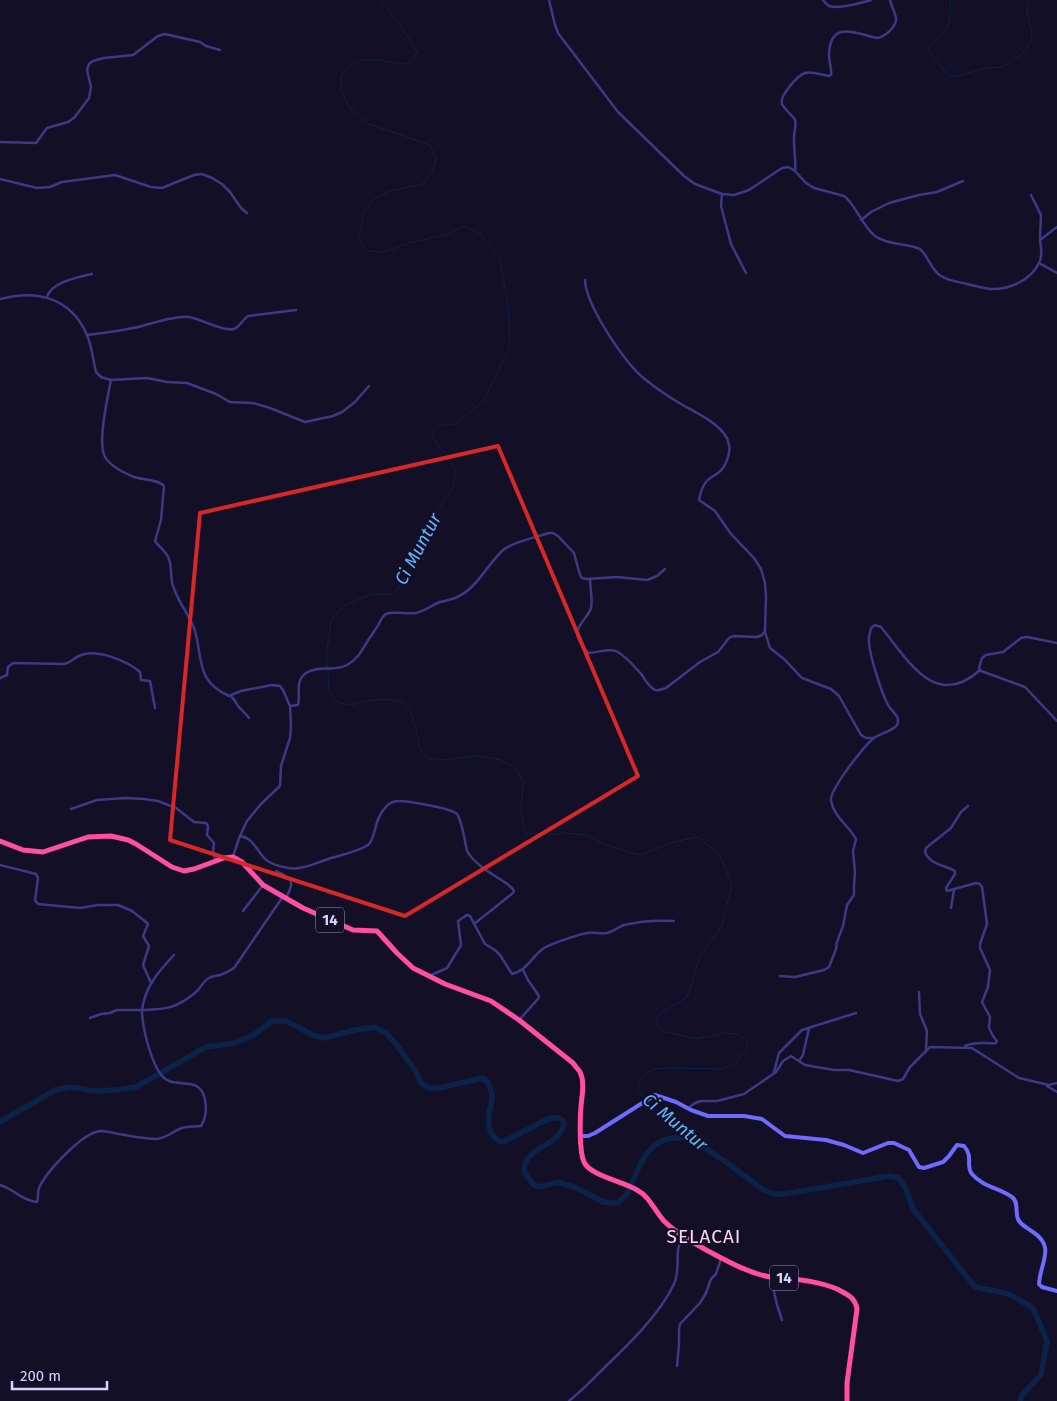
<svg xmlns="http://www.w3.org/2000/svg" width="1057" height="1401" viewBox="0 0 1057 1401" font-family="'Fira Sans',sans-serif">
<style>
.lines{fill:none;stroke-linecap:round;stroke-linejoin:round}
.stream{stroke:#0c2248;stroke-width:1}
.river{stroke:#0c2248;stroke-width:5.5}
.street{stroke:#3d3a85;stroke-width:2.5}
.secondary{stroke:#6f6bff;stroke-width:4}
.highway{stroke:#ff4fa3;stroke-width:5}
.marked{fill:none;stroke:#d62828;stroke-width:4;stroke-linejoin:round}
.labels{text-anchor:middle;stroke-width:4;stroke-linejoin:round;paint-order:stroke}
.shield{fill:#130f26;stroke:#9e99be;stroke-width:1}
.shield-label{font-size:15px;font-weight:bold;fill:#d9d4ff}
.water-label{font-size:18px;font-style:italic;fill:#62b6ff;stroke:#130f26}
.quarter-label{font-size:19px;letter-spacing:1px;fill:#ffd6f0;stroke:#130f26}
</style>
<rect width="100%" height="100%" fill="#130f26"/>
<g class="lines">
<g class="stream">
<path d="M380 0 399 23 417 51 413 62 401 64 380 60H361L349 67 341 76V90L348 106 369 124 430 145 436 159 432 173 422 184 387 192 374 199 364 212 358 239 368 251 384 252 409 243 448 234 465 226 481 235 499 256 508 304 510 346 484 400 468 414 455 424 438 426 432 434 437 444 449 458 455 471 454 486 426 528 415 547 411 568 398 589 392 594H372L347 604 337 613 331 622 326 658 329 678 328 690 337 702 351 705 367 701 385 699 402 702 411 712 416 730 419 747 427 758 444 760 477 756 501 760 517 770 524 783C520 802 520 815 526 833L543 835 565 833 584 835 612 847 640 855 674 842 698 837 719 854 732 884 722 926 700 956 688 995 681 1002 661 1012 657 1018V1025L662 1031 696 1039 725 1033 738 1034 747 1041 748 1049 734 1064 723 1069 667 1068 653 1069 641 1078 638 1090 646 1101 690 1138"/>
<path d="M950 0C951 15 951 27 939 38 935 42 930 44 928 50L949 76 955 77 985 68 1002 67 1021 55 1031 41 1032 33 1027 14 1028 5 1027 0"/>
</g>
<path class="river" d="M0 1122 55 1090 71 1087 94 1091 116 1090 136 1087 206 1047 235 1043 255 1034 272 1021H285L298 1027 312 1035 324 1038 355 1030 375 1027 386 1033 396 1044 415 1070 421 1083 429 1088H440L483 1078 488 1082C490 1087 492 1092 492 1097 492 1101 491 1105 490 1109 487 1122 488 1138 503 1142L550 1118H559L564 1122C562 1144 531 1146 525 1164 524 1167 524 1169 524 1172L534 1185 541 1187 557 1182 577 1188 603 1202 612 1203H618L627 1194 640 1165 647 1153 655 1145 664 1140 672 1138H690L730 1165 762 1189 773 1194H785L889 1176 899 1178 906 1189 913 1209 975 1287 1009 1294 1033 1308 1047 1341 1041 1375 1022 1395 1020 1401"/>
<g class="street">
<path d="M549 0 555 25 558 33 618 112 684 176 695 184 722 194 734 195 749 190 782 168 788 167 795 171 806 183 814 188 844 196C854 202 863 227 875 236 887 245 906 243 920 249 929 257 931 270 941 276 949 281 959 282 967 284 975 286 983 288 990 289 1009 290 1031 280 1039 263 1043 256 1041 247 1040 240L1057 227"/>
<path d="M823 0C825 3 826 4 829 6 838 9 861 3 871 0"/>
<polyline points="0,142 36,143 47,128 68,122 74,118 89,98 91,87 87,70 89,64 93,61 104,58 133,55 158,36 165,34 200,42 206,46 220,50"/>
<path d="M795 171C796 160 794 151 794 141 793 133 797 127 795 120 792 115 785 110 782 104 779 96 798 75 805 73 813 71 821 75 829 76L831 75C832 69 829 62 829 55 830 20 854 33 877 38 884 37 894 29 896 21 897 15 891 6 890 0"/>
<polyline points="0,179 37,188 50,187 62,182 115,175 151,187 162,188 194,175 202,174 212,178 222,184 230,192 241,208 247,213"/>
<polyline points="722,194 721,206 731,244 746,273"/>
<polyline points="1031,195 1041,215 1040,238"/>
<polyline points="861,220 871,212 889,203 919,195 937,192 963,181"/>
<polyline points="1039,263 1057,273"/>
<path d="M585 280C586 306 626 365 646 380 657 389 669 397 681 404 696 413 727 426 729 445 731 454 725 468 718 473 714 476 709 478 706 482 702 487 700 494 699 500L715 511 731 534 754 558 761 569 765 583 766 596 765 631 762 635 757 637 733 636 729 638 718 652 700 662 666 688C662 689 659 691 655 690 649 687 645 680 642 675 635 667 626 656 616 651 607 648 597 653 589 653 584 650 582 646 579 640 573 626 587 620 591 608 593 598 590 588 590 579"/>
<path d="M47 297C51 282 79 277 92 274"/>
<path d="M0 299C37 289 71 298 87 335 92 347 93 360 96 372L101 377 111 380 147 378 167 382 187 383 216 394 230 402 253 403 270 408 305 422 333 416 342 412 355 402 369 386"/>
<path d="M87 335C103 333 118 331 133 328 149 325 174 315 189 317 201 319 224 332 234 329 240 327 243 319 248 316L296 310"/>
<path d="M111 380C108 396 97 443 105 457 111 467 125 473 134 477 143 480 158 479 164 486L161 520 155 541C159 547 166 551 169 559 172 567 170 577 173 586 176 594 180 603 185 610 188 617 193 623 195 631 203 660 196 681 229 696L241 691 272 685 280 686 283 690 290 706 291 726 290 738 281 766 280 786 261 804 247 821 240 836 233 856"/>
<polyline points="765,632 770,648 784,659 802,678 831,689 839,696 861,735 866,738 874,738"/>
<polyline points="1057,643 1027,637 1021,638 1003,652 986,655 982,658 979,668 981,671 1025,687 1057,721"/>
<path d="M0 678 7 675 8 667 13 663 64 664C71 663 74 657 81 655 98 649 127 661 140 672L141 680 150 681 155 708"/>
<path d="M231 696C235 700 236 702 238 706 241 710 246 713 249 718"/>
<path d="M290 706 298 705C301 694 294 682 306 673 318 665 335 672 347 665 360 658 363 647 371 636 373 633 375 630 377 627 380 623 381 617 386 614 391 611 408 614 416 613 425 611 432 605 440 602 445 601 450 600 455 598 477 589 486 566 503 550 512 542 537 537 549 533H553L558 536 574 553 580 575 582 578 586 579 617 577 647 580 657 576 665 569"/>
<polyline points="71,809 97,800 126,798 144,799 158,801 176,808 194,822 206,823 208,826 207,835 214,843 213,851 215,860"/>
<path d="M240 836C253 838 256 849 264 858 270 865 291 870 299 868 309 867 319 862 328 859 341 855 357 852 368 845 376 839 374 818 385 808 388 804 393 801 398 801 408 801 451 808 457 814 462 821 465 842 467 851 473 862 487 871 498 878 504 882 511 885 514 891L513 893 474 924"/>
<polyline points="0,865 36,874 38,878 35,900 38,904 80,908 98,905 118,905 132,911 146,922 148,924 143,936 149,946 143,965 151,983"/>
<path d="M276 871C293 879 295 881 286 898"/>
<polyline points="951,908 954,890"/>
<polyline points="243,911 263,885"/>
<path d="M429 976 447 968 461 945 458 921 467 915 470 916 485 944 495 950 500 955 512 974C528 970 531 957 544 948 553 943 577 935 587 933 594 932 600 934 607 933 613 932 618 927 624 925 641 921 657 920 674 921"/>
<path d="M780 976 795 977 824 970 829 967 836 949 837 942 843 926 847 905 854 895V885L855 872 853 851 856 839C849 826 834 817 831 801 829 790 864 746 874 738 879 734 895 730 897 725 901 716 892 712 888 705 882 694 870 657 869 643 868 638 870 633 871 628L875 625 881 627C907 659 935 711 980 670"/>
<polyline points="919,992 920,1014 927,1031 926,1050"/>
<path d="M90 1018 101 1014 110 1013 117 1010H142C145 987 158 972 174 955"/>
<polyline points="520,1019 538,999 539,996 528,980 523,970"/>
<path d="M965 1046C977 1041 984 1044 996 1043L997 1041 993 1036 989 1028 990 1017 982 1002 988 987 990 970 980 948V944L987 924 982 887 980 884 976 883 947 891 946 888 955 874V871C945 865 930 865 925 852L926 848 951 828 961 812 968 806"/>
<polyline points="799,1061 803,1055 809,1028"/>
<polyline points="774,1072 779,1053 802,1030 856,1013"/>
<polyline points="1047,1086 1057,1092"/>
<polyline points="688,1108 695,1103 701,1101 717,1101 744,1094 776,1072 783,1061 791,1056 805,1065 834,1070 849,1070 898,1081 903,1079 910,1067 930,1047 972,1048 1019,1078 1049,1085 1057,1083"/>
<path d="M0 1185C14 1189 22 1201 37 1202 39 1198 37 1193 39 1188 46 1172 82 1133 100 1131 106 1131 113 1133 119 1134 131 1136 145 1139 157 1139 167 1138 173 1131 182 1128 188 1126 194 1127 201 1126 206 1118 207 1110 205 1100 200 1073 175 1091 162 1076 151 1063 142 1027 142 1010 166 1009 176 1009 196 992 201 988 203 981 209 978 212 976 216 976 220 975 225 973 230 971 234 968L282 898"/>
<polyline points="771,1278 777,1305 782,1320"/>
<polyline points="677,1366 679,1345 679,1329 680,1324 700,1303 706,1293 711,1279 716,1274 721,1259"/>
<path d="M569 1401C582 1391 593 1379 605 1367 629 1344 660 1314 674 1284 679 1273 677 1262 678 1250 679 1245 681 1240 682 1235"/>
</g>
<path class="secondary" d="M581 1136H588L595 1133 655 1095 676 1102 691 1110 708 1116H744L762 1119 785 1136 826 1140 844 1145 863 1153 888 1143H894L909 1150 919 1167 924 1168 943 1162 949 1156 957 1145 964 1146C974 1157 965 1166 972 1174 983 1187 1000 1188 1012 1197 1019 1202 1015 1212 1018 1219 1020 1225 1028 1228 1033 1232 1056 1247 1040 1263 1039 1284L1042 1287 1057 1291"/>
<path class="highway" d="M0 841 23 850 43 852 88 837 111 836 128 840 136 844 172 867 184 871 194 869 224 858 233 857 242 862 263 885 303 908 353 930 377 931 397 953 413 968 445 984 491 1001 519 1020 573 1063C575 1066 578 1069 580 1072 585 1082 582 1095 581 1106 580 1118 579 1151 584 1162 589 1175 624 1182 637 1190 650 1197 654 1210 664 1221 676 1233 692 1242 708 1251 727 1261 748 1273 770 1277 775 1278 780 1277 785 1278 803 1280 820 1282 837 1289 847 1294 855 1297 857 1309L847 1383V1401"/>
</g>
<path class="marked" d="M498 446 638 776 405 916 170 840 200 513Z"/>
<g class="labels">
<g class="shield">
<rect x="316" y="907.5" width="28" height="25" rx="4"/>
<rect x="770" y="1265.5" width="28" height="25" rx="4"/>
</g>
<g class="shield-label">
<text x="330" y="925">14</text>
<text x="784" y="1283">14</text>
</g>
<g class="water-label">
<text transform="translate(418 549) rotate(-62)" y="6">Ci Muntur</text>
<text transform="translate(675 1122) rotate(40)" y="6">Ci Muntur</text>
</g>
<g class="quarter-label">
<text x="704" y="1243">SELACAI</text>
</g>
</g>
<path d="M12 1381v8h95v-8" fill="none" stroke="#d9d4ff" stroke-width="2.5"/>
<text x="20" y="1381" font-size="15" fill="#d9d4ff" stroke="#130f26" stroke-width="4" paint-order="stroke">200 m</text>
</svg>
